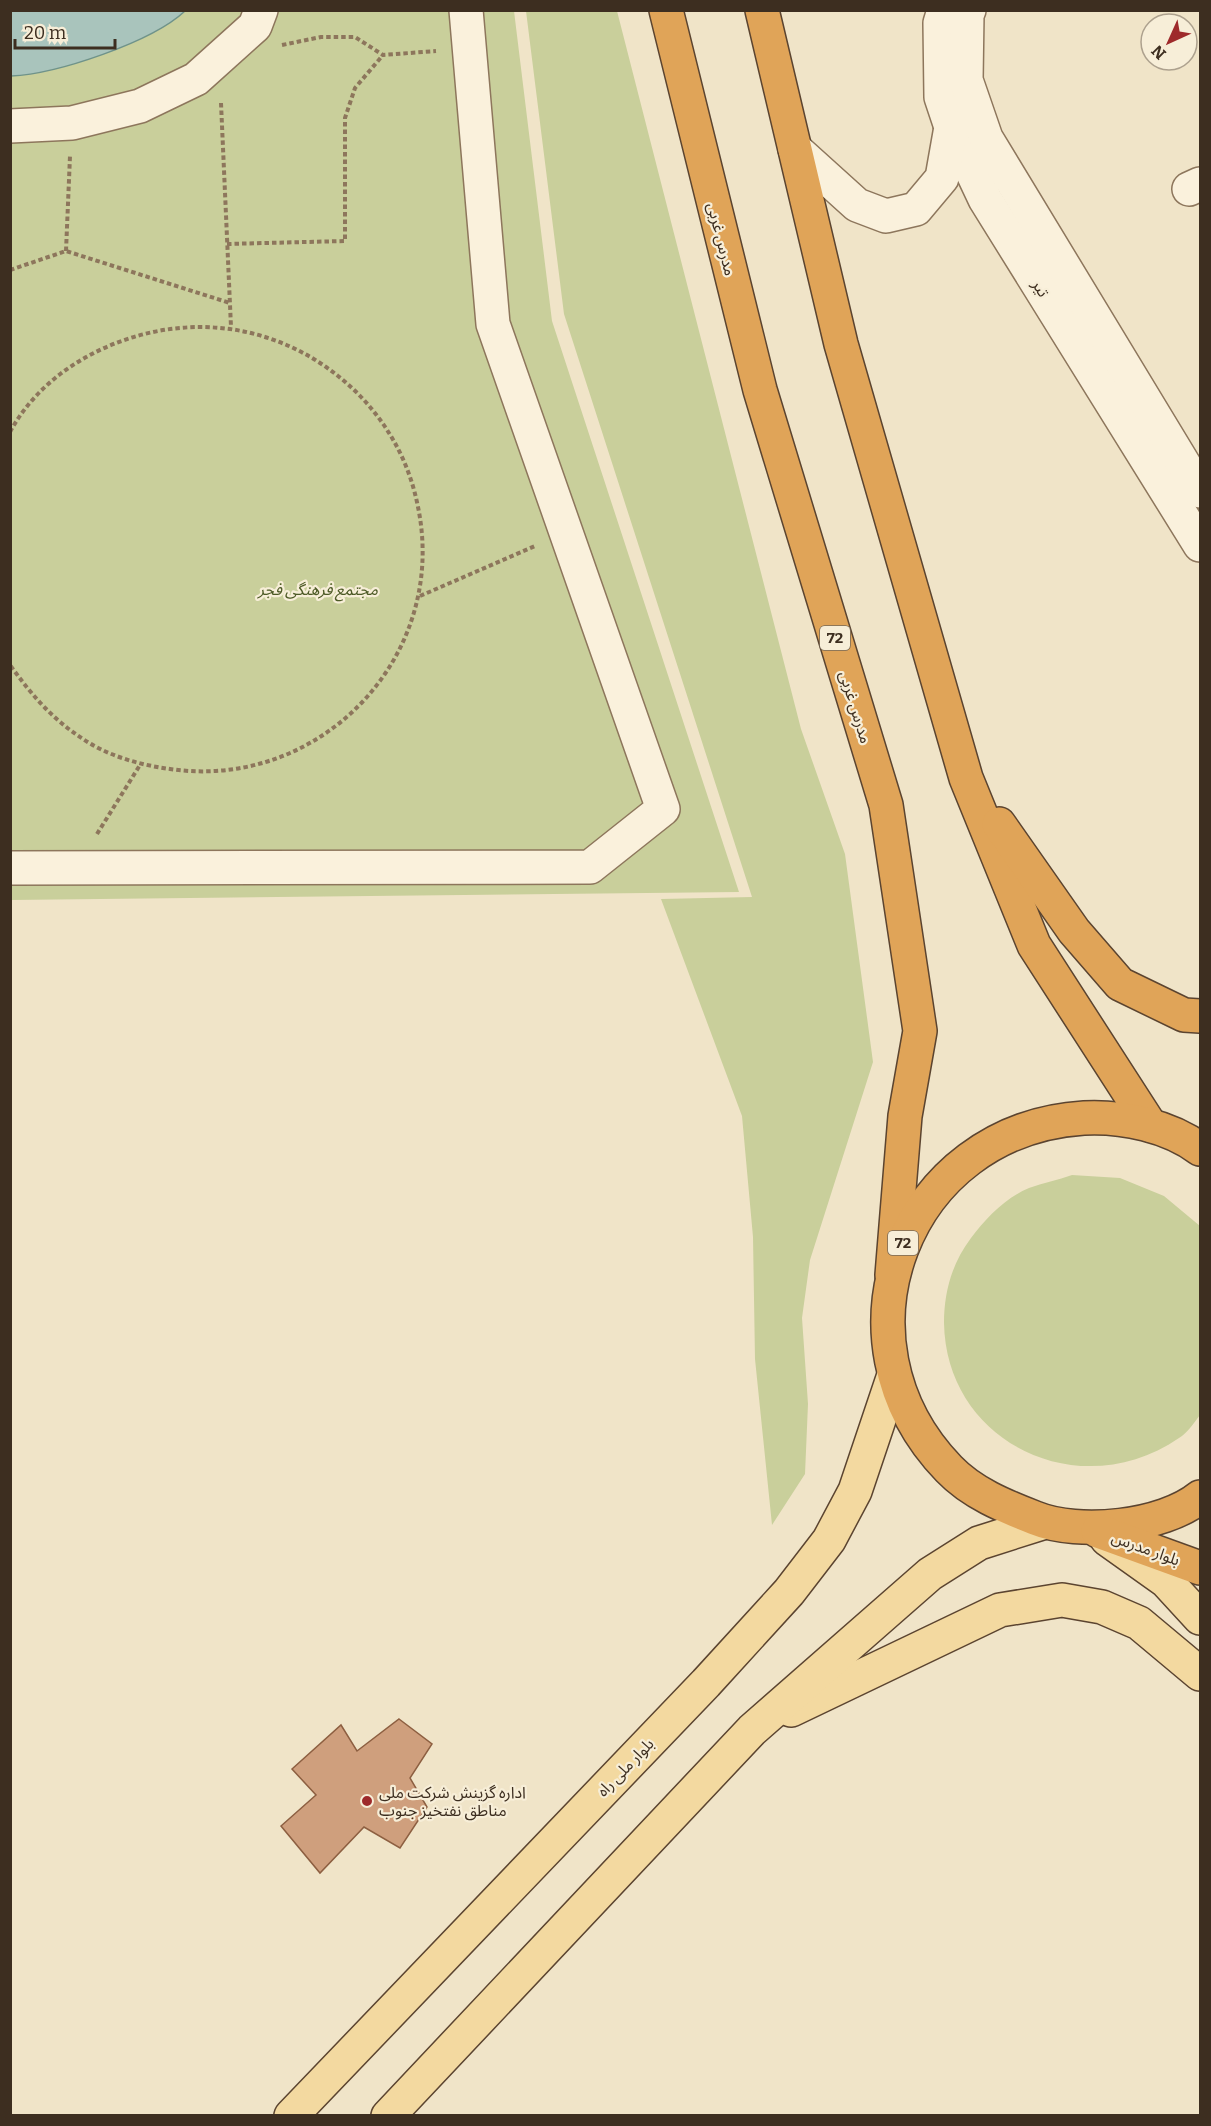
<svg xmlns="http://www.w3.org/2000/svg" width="1211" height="2126" viewBox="0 0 1211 2126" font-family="Bitter,'Noto Sans Arabic',serif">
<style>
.green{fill:#c9cf9b}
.water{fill:#a9c4bc;stroke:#6f938a;stroke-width:1.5}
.building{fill:#cf9f7d;stroke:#8d5f41;stroke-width:1.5}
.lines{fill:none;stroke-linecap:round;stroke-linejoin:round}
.minor-casing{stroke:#8d765c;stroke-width:36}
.major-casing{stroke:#5b4430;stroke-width:36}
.highway-casing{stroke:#5b4430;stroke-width:36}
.path{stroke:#8d765c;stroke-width:4;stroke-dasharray:4.5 3;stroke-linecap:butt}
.minor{stroke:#faf1dc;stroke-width:33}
.major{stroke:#f3d9a0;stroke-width:33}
.highway{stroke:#e0a458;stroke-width:33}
.poi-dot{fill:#9e2a2b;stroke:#f7eed8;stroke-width:2}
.labels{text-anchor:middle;stroke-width:4.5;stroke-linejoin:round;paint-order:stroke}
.shield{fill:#f7eed8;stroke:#756857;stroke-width:1.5}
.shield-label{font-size:15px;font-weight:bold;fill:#3d2e20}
.street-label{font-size:16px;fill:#3d2e20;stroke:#f7eed8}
.park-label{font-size:16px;font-style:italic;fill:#4d5a26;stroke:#f7eed8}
.poi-label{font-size:16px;fill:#3d2e20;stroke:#f7eed8;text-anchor:start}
</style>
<rect width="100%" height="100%" fill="#f0e4c8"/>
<g class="green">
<polygon points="10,11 514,11 552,321 739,892 11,900"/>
<polygon points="526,11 617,11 801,729 845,854 873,1062 810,1260 802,1318 808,1404 805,1474 772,1525 755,1359 753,1237 742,1116 661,899 752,897 564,314"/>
<path d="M1072 1175 1120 1178 1164 1196 1200 1226V1415C1194 1423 1187 1433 1179 1438 1081 1506 946 1444 944 1323 944 1292 952 1263 971 1238 986 1218 1005 1198 1029 1188 1043 1183 1058 1180 1072 1175Z"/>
</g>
<path class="water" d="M10 11 11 10 185 11C152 42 57 74 11 76Z"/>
<polygon class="building" points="399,1719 432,1744 410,1778 427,1807 400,1848 364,1827 320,1873 281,1826 316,1795 292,1769 341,1725 357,1751"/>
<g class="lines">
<g class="minor-casing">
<g id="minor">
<polyline points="944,10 940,23 941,97 951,127 985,199 1200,545"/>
<polyline points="969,10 967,14 966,80 986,138 1200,491"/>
<polyline points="10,126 72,123 140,106 196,79 255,26 261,10"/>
<polyline points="795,149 857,205 886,216 916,209 942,178 951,127"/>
<polyline points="1189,189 1200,184"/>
<polyline points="10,868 590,867 663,809 493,324 466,10"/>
</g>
</g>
<g class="major-casing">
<g id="major">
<polyline points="1107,1539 1166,1581 1200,1618"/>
<polyline points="791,1710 1000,1610 1062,1600 1102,1607 1139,1623 1200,1674"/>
<polyline points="291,2116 706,1683 789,1592 829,1540 855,1491 894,1375"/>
<polyline points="388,2116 752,1730 930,1574 979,1543 1045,1522"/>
</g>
</g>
<g class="highway-casing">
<g id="highway">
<polyline points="666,10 760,390 886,805 920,1031 905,1116 892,1275"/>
<polyline points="762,10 841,344 966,778 1034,945 1150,1125"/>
<polyline points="999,824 1074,931 1120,984 1184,1015 1200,1016"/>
<path d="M1200 1149C1169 1126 1123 1116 1084 1118 904 1129 823 1339 949 1469 972 1493 1004 1506 1035 1518 1079 1536 1163 1527 1200 1497"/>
<polyline points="1098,1531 1200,1568"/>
</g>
</g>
<g class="path">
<polyline points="282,45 321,37 355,37 383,55 436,51"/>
<polyline points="221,103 231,327"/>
<polyline points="227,244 345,241 345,118 355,88 383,55"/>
<polyline points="66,251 70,156"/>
<polyline points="10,270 66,251 230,303"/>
<path d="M10 432C46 365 127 327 200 327 263 327 321 354 364 400 392 431 410 466 418 507 449 657 320 791 170 769 140 765 108 756 83 739 52 719 31 694 10 665"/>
<polyline points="420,596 535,546"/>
<polyline points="97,834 140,765"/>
</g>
<use href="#minor" class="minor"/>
<use href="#major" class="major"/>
<use href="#highway" class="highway"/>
</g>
<circle class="poi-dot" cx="367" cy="1801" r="6"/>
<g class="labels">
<g class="shield">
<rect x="820" y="626" width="30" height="24" rx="4.5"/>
<rect x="888" y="1231" width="30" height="24" rx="4.5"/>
</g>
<g class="shield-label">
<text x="835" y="643">72</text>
<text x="903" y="1248">72</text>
</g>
<g class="street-label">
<text transform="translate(722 239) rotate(76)" y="6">مدرس غربی</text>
<text transform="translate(1041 288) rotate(58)" y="6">تیر</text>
<text transform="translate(856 707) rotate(73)" y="6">مدرس غربی</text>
<text transform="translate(1146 1548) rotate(20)" y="6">بلوار مدرس</text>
<text transform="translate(625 1767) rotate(-46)" y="6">بلوار ملی راه</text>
</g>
<g class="park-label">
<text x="318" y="595">مجتمع فرهنگی فجر</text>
</g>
<g class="poi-label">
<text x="379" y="1798">اداره گزینش شرکت ملی<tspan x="379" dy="18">مناطق نفتخیز جنوب</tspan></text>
</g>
</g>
<rect width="1211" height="2126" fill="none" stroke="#3d2e20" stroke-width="24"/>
<g transform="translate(1169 42) rotate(225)"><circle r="28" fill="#f7eed8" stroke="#ada18e" stroke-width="1.5"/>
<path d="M0-4.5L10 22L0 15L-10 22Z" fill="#9e2a2b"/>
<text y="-9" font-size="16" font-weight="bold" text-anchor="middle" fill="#3d2e20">N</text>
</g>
<path d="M15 39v9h100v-9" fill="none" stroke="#3d2e20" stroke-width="3"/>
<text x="24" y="39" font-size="18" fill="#3d2e20" stroke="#f7eed8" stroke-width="4.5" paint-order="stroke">20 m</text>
</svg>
